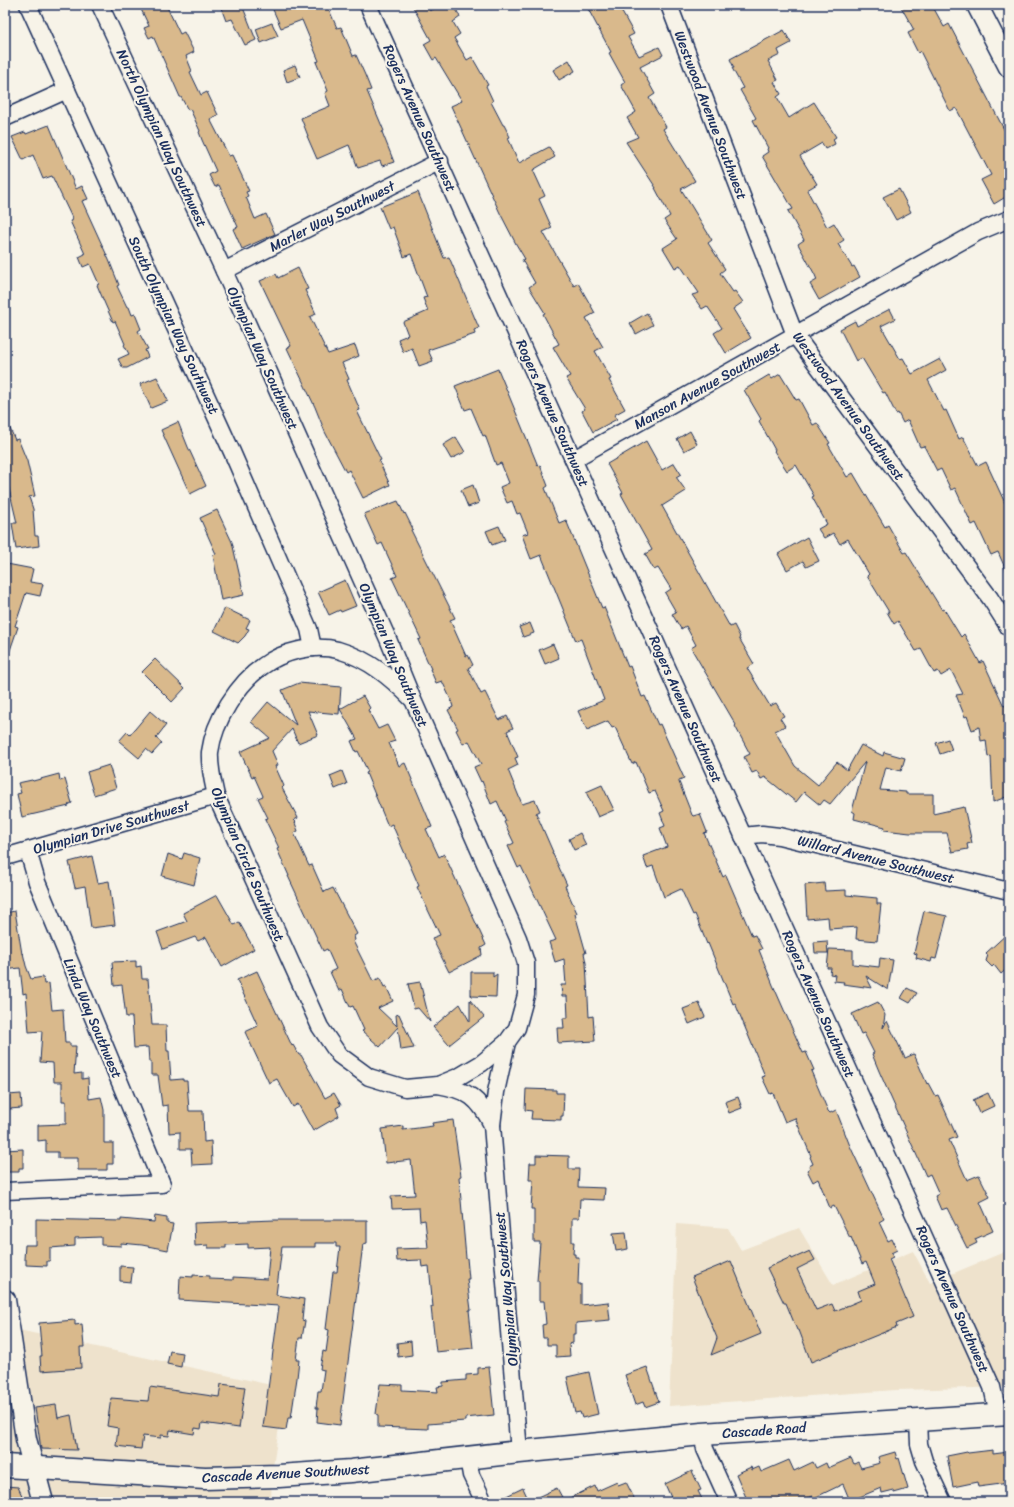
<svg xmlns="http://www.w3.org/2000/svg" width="1014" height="1507" viewBox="0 0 1014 1507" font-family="Sriracha,sans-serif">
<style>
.built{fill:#eee2cc}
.building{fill:#d9b98c;stroke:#1b2f5e}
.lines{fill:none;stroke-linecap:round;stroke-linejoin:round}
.minor-casing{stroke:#1b2f5e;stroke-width:19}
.tertiary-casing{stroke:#1b2f5e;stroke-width:23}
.secondary-casing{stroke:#1b2f5e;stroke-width:25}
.minor{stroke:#f7f3e8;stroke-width:16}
.tertiary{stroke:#f7f3e8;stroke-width:20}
.secondary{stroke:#f7f3e8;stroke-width:22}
.labels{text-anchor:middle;stroke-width:4;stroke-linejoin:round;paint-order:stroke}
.street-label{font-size:14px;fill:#1b2f5e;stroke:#f7f3e8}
</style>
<rect width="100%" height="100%" fill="#f7f3e8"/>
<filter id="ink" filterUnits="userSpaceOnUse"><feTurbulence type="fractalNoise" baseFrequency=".025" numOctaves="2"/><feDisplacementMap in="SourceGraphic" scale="8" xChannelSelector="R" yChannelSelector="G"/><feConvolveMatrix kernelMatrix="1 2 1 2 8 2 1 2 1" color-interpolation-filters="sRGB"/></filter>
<g filter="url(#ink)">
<g class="built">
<polygon points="677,1224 728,1228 741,1250 799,1228 833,1285 913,1251 930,1283 1009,1250 1009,1387 896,1390 669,1406"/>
<polygon points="5,1327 285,1388 272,1473 271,1502 5,1502"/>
</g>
<g class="building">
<polygon points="139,5 166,5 180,34 184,32 194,52 186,56 192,71 190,72 201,95 207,92 218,115 210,119 229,156 232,155 249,191 246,192 248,196 246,197 255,219 266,214 275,234 242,249 233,229 238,227 219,185 215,187 209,175 216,171 202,140 199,132 200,131 190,109 188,110 181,97 180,97 153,36 149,38 144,28 149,26"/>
<polygon points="220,5 242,5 256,40 245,45 232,19 226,21"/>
<polygon points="271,5 327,5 337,28 341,27 353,56 356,55 365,75 371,90 367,91 384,131 382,132 394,162 382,166 380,161 358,168 349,145 317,159 307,136 308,136 301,118 330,106 325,93 328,91 316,62 319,61 302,20 281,28"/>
<polygon points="412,5 427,5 430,11 441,5 454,5 460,17 453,22 460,34 454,38 467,60 472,57 488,85 486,86 493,101 491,102 503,125 504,125 510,137 508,138 519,163 549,147 555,157 533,170 545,196 539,199 552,228 543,232 574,286 578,283 595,313 586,318 603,347 595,351 611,379 609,380 625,409 614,415 617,419 593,432 582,411 585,409 566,378 570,376 553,347 559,344 543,314 545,313 529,287 535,283 522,260 525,259 516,244 500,213 451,106 462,101 436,58 433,60 424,44 431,40"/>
<polygon points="586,5 618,5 634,34 628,37 639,56 659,47 663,55 640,67 655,94 649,98 666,127 663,129 695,181 681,189 712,240 708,243 725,269 720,273 733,292 735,291 743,302 733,309 751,338 726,353 714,333 722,328 707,306 702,309 692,295 699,293 680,265 675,268 663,248 677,239 664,220 670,216 655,188 656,188 626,142 638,137 627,118 636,112 621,85 625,82 609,53 611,52"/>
<polygon points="900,5 932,5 944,27 949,24 1009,139 1009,195 994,204 981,180 991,175 956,108 950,111 920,51 918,53 908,33 914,30"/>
<polygon points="272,23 278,36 261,43 256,29"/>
<polygon points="784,30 791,43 778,50 780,55 768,61 778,80 774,82 781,94 777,97 789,118 814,102 836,137 833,139 835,144 825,149 822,143 800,156 817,184 807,190 827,227 834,223 844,240 838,244 852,267 854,266 860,277 819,300 810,284 817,280 815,275 798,244 804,240 788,211 793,209 762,156 768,152 767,149 768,148 753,120 756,118 740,90 743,88 732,68 734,68 730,59"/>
<polygon points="569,60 575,71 559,80 553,70"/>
<polygon points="295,65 300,77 287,82 283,70"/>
<polygon points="49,125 76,189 82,186 88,199 82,201 109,260 119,285 117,286 127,307 129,307 132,315 135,314 141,329 138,331 148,349 145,350 148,357 127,368 123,368 118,359 129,354 124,345 125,344 115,321 113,322 105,304 97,285 99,284 90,264 83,267 79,257 85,254 70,221 73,220 52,176 43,179 33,155 23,160 12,137 25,132 26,134"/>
<polygon points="899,189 911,212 896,220 883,197"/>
<polygon points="418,192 444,258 449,257 479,328 474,330 475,334 428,350 433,361 419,366 412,348 403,352 398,339 408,335 403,322 428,311 423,298 427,297 411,254 404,257 393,227 389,229 380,207"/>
<polygon points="298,268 308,289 305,290 316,314 310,317 328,354 355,345 359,356 342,363 349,379 347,380 360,410 357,411 381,460 379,461 390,485 363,498 349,470 346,472 325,432 315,407 287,348 291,346 260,281 276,274 278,278"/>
<polygon points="890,309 895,319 881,326 900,359 903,358 912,374 940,359 946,370 928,380 944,411 946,410 959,439 963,437 978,466 986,462 1005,503 1009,501 1009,577 998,552 991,555 976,523 972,525 955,488 951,490 941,469 937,471 924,446 920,447 908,420 903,423 898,413 896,414 885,392 883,393 862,358 856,361 840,329 855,321 857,326"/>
<polygon points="647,313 653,325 636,334 630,323"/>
<polygon points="498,369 538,466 540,465 548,486 545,488 559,523 566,520 602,608 604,607 628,667 630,666 642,697 645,696 658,725 660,724 684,778 679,780 679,782 692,815 693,816 700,814 707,832 704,833 723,877 726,875 752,936 755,935 762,949 759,950 773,985 803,1053 806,1052 814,1070 811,1071 828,1111 830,1113 836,1110 850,1146 884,1219 879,1222 888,1241 892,1239 897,1250 891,1253 893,1257 889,1259 913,1317 896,1324 897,1327 811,1362 799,1330 797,1330 786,1303 784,1303 767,1268 791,1257 792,1259 810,1251 815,1260 797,1269 816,1310 832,1304 835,1311 861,1300 858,1291 875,1284 866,1262 862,1264 851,1237 850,1238 834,1206 830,1208 818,1179 813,1182 807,1170 810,1168 809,1166 813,1164 810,1157 811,1156 795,1118 785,1122 773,1093 770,1094 762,1077 765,1076 735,1003 733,1004 708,943 707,944 695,914 693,915 681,889 664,897 653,866 647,868 643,856 667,847 660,828 665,826 660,813 664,811 655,791 649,793 636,762 632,764 615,727 612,728 608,721 587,730 578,711 604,700 581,639 576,641 541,555 531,559 522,535 528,533 520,513 517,514 512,501 507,503 500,487 509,483 501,463 496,465 485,435 483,436 471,408 465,410 455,386"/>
<polygon points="780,374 796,400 799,399 813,425 817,423 830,443 828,444 847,477 853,473 885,527 888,525 904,553 906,552 942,610 944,609 961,637 964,634 980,663 983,661 1004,706 1009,704 1009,796 993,802 991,756 988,757 986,740 981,741 979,727 972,730 967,716 965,717 956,695 963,694 951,670 941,676 938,671 934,673 921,649 916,651 898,621 894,624 887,612 889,612 867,576 869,574 848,539 840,544 833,533 824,538 818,529 827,524 812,497 814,496 796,465 787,471 774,451 775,450 759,421 761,419 744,390 769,375 772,379"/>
<polygon points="157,377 168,401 151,408 140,384"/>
<polygon points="5,417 15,440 18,439 27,461 35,496 29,497 33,509 35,536 38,536 39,546 16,549 12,523 17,523 5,472"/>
<polygon points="178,422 188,447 206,486 190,494 161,430"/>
<polygon points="690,431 697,444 684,451 677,439"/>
<polygon points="456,437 465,452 451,459 443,445"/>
<polygon points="646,441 662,470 674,463 681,474 676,477 686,491 662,506 730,627 734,625 740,637 739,638 754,664 747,668 770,706 776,703 784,716 780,718 785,726 775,731 795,766 818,785 837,762 847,770 861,745 883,756 884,752 905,758 901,771 886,767 880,790 906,792 906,794 933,794 933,814 964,807 972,843 967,844 968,849 952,852 947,833 910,833 884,830 885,827 854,819 855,813 852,811 865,762 830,804 824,800 820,805 804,792 796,802 765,777 761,779 757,771 752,773 744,757 750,754 735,726 736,725 691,648 696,645 686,626 681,629 672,614 676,612 665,593 671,589 658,568 654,570 645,554 652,550 621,494 623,493 607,464"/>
<polygon points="473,485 479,503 468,507 461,490"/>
<polygon points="398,501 404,514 405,513 413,529 411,530 455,618 450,620 466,656 468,655 473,665 468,668 481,694 485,692 499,720 507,716 513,728 507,731 518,757 515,758 518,765 508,770 522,804 535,800 540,811 536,813 553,852 552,852 567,885 565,886 577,913 575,914 586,953 584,953 586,963 589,1017 593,1016 595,1041 558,1043 557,1028 564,1028 563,1018 568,1018 567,996 562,996 561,985 566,985 564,959 555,962 549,942 556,940 521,866 518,868 508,846 514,843 504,822 506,821 497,801 491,804 482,781 481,782 474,767 481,764 469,741 463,744 456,730 458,729 448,710 453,707 451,700 442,681 436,683 430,669 431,669 418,640 421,639 392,578 397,576 382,543 378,545 364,514"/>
<polygon points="217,510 232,542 244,595 221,600 213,555 216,554 200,518"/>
<polygon points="499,526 505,540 492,545 486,531"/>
<polygon points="807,537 819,561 806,567 803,561 787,570 778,554"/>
<polygon points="7,564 33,569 30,582 43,584 40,596 26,593 15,626 18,627 7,659 5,659 5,571"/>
<polygon points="345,580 356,606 341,612 340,610 329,615 318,592"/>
<polygon points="225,608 250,620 246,628 249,629 245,636 238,643 214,631"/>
<polygon points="530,623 534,633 523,637 519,627"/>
<polygon points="553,644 559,658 545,664 539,650"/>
<polygon points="155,659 185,688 172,702 142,672"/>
<polygon points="299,683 341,687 339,714 308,711 318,735 298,743 292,729 272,751 278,765 275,766 284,786 282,788 298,818 294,820 296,822 295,823 298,831 294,833 309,866 312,865 324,892 333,888 357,934 354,936 355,940 353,941 373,981 380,978 384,987 386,986 393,1001 378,1008 397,1026 396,1015 399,1014 414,1048 401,1050 398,1027 380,1047 362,1031 364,1030 353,1006 350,1007 342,989 339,991 330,972 336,969 327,949 323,951 288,876 289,876 277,849 279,848 265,819 268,818 258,798 263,796 254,776 252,777 240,752 270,738 251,722 268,702 296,725 282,690"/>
<polygon points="363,696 370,708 368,710 378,729 387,725 395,741 389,743 399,766 405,763 432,827 426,829 439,857 444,854 486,945 481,948 482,955 449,972 432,938 440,935 417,887 419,886 392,824 388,826 366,773 368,772 358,751 356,752 351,741 357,739 340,709"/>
<polygon points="150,711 166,725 156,738 162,743 152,754 146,749 139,758 119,741 127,732 130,735"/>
<polygon points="948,739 952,750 940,754 936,743"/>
<polygon points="109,765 116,788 94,795 87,772"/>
<polygon points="342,771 347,784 335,789 330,776"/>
<polygon points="59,774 60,781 65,779 72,803 68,805 69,806 22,817 17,794 21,793 18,783 32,780 33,781"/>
<polygon points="602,785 614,810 598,817 586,792"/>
<polygon points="580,833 586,845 574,850 569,839"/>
<polygon points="184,853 200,858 194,885 162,876 168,854 182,859"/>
<polygon points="92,856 98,883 109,881 115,925 91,928 85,886 75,888 69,862"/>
<polygon points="824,883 825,891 846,890 846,895 877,898 877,904 881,904 877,941 856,939 857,927 829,929 828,917 807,919 805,885"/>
<polygon points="217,895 234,925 239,922 254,949 222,967 206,937 198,941 195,937 163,949 157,932 187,921 183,913"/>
<polygon points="15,911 22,954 23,953 26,966 31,979 43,977 44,984 49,983 52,1010 63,1009 65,1043 70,1043 70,1046 76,1046 74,1074 82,1073 82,1079 88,1078 89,1099 101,1097 104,1110 104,1143 113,1143 113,1164 107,1164 107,1170 78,1170 78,1158 58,1158 58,1152 46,1152 46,1140 38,1141 38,1125 66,1124 66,1101 62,1101 62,1082 54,1082 53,1063 40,1062 42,1031 29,1032 26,993 23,994 20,968 5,970 5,913"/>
<polygon points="924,911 947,916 936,959 932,958 931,962 916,958 917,954 914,953"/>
<polygon points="1009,932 1009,967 1001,974 994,965 992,967 986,961 988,955 986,953"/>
<polygon points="827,941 828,953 815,953 814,942"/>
<polygon points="829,949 853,950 853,964 879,967 880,958 893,960 888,990 866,976 872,988 843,984 844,982 834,981 835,975 830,974 831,968 827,968"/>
<polygon points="136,961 136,967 141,966 142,979 148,979 152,1025 166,1025 167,1051 169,1051 171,1080 183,1079 183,1081 187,1081 189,1111 203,1111 204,1142 211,1141 212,1164 192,1165 191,1149 180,1149 180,1132 169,1133 168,1105 162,1106 158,1075 151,1075 151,1062 149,1062 148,1047 134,1048 132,1017 126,1017 122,985 114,986 112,962"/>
<polygon points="257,971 292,1046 293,1045 299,1055 301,1055 325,1098 334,1093 341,1105 336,1108 339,1116 313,1131 298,1104 293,1107 277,1079 269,1083 245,1032 258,1026 237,980"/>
<polygon points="471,972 493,972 493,977 497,974 496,997 471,996 472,994 471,995"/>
<polygon points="420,982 430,1022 418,1008 414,1009 408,984"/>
<polygon points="907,988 917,993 910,1003 901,998"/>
<polygon points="470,1000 484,1017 449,1045 433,1027 460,1004 470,1022"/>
<polygon points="878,1002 885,1015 883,1028 887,1021 905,1058 914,1054 927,1084 928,1083 935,1096 938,1095 957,1137 949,1140 967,1180 979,1175 990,1197 980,1202 993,1231 975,1239 977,1243 967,1248 947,1208 941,1210 935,1196 939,1194 930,1174 926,1176 879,1071 872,1054 874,1053 864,1033 861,1034 852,1014"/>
<polygon points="699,1003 705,1017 689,1024 683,1009"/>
<polygon points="526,1089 556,1090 556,1093 564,1093 563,1116 561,1116 561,1120 531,1119 532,1111 525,1110"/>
<polygon points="988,1093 994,1106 979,1113 973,1100"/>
<polygon points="21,1094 22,1108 9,1109 8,1095"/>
<polygon points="738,1097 742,1108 729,1113 725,1102"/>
<polygon points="453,1120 461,1176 459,1177 466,1258 467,1258 469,1279 467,1279 471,1310 469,1310 473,1348 436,1352 431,1307 433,1307 429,1266 422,1267 421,1260 397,1261 396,1249 428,1248 425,1220 420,1221 419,1208 392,1209 391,1196 415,1195 411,1160 386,1163 382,1129 403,1126 403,1130 433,1126 432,1123"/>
<polygon points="23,1149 23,1168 19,1168 19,1172 5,1172 5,1150"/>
<polygon points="536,1155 569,1156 569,1169 579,1169 578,1187 605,1188 604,1200 580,1199 579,1218 572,1218 572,1242 574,1242 573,1254 575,1254 575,1257 579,1257 578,1284 581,1284 581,1305 608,1302 610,1320 576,1323 576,1334 573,1334 573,1343 569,1344 570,1356 556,1357 556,1345 547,1345 547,1338 543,1338 542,1325 546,1324 544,1301 539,1301 539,1281 537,1281 540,1242 534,1242 534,1209 531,1209 533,1180 529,1180 530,1163 536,1163"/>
<polygon points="155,1216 167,1218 167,1223 173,1224 168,1250 142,1245 121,1243 121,1246 101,1245 101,1237 75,1238 75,1246 50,1248 50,1261 47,1261 47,1266 26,1265 26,1259 24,1259 25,1245 36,1245 36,1219 121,1221 121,1219 154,1222"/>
<polygon points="275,1220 367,1220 367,1243 363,1244 340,1425 317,1422 318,1408 316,1408 318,1391 321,1391 324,1370 320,1369 323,1351 326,1352 329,1330 326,1329 333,1272 337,1272 340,1247 336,1247 336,1243 315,1243 315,1247 282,1247 276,1295 304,1299 302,1320 305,1321 302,1338 299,1338 296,1360 299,1360 297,1378 291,1418 288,1418 286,1430 263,1427 279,1306 179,1300 180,1276 193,1277 193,1275 210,1276 210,1279 233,1280 233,1277 267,1279 270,1247 248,1248 248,1244 226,1245 226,1248 208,1248 208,1245 195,1246 194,1223"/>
<polygon points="626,1232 628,1249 616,1251 613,1233"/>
<polygon points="731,1261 761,1334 711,1355 717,1338 692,1277"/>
<polygon points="120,1266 133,1267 131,1282 120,1281"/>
<polygon points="75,1320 75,1325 82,1324 84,1347 80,1347 81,1368 41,1371 40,1356 42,1356 39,1323"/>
<polygon points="411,1341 412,1355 398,1357 397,1343"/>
<polygon points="170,1351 183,1353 181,1367 167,1364"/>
<polygon points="489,1367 494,1415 465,1418 465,1421 428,1424 428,1429 378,1427 378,1415 376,1414 380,1384 402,1385 402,1390 438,1392 437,1387 443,1386 443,1382 466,1380 466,1375 478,1374 478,1368"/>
<polygon points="647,1367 659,1402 645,1407 643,1402 635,1405 625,1375"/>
<polygon points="589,1372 598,1414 582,1418 580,1412 575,1413 567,1377"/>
<polygon points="221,1384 245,1387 239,1428 202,1423 201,1429 195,1428 194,1434 170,1430 169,1436 161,1435 161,1438 143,1436 141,1449 116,1446 118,1428 107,1426 111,1398 148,1401 150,1387 219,1397"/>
<polygon points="56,1405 58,1418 71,1415 77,1450 41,1449 35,1408"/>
<polygon points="993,1450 993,1454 1009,1452 1009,1483 978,1487 977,1482 953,1487 947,1456 967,1452 968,1453"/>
<polygon points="895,1452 897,1459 899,1458 908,1489 894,1493 894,1490 882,1493 881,1488 850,1501 843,1484 814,1498 813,1496 799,1502 781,1502 780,1498 771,1502 748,1502 736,1474 751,1467 752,1470 759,1467 761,1472 789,1460 794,1471 813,1462 816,1468 826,1463 828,1468 851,1458 854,1464 858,1462 861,1468 880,1463 878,1457"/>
<polygon points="692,1471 701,1490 698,1491 702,1499 695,1502 673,1502 665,1484"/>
<polygon points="617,1482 618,1485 626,1482 636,1502 494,1502 523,1488 529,1501 557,1488 564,1501 595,1486 597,1491"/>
<polygon points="5,1486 18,1487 25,1502 5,1502"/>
</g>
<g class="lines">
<g class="minor-casing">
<g id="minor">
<polyline points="28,5 232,452 309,629 313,648"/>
<path d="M100 5 224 271 388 639 413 700 518 938 526 963V995L517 1028 507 1042 482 1063 460 1076 438 1085 405 1088 369 1077 339 1055 320 1027 216 796C213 782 209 767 210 752 214 721 238 683 263 666 283 651 314 644 338 650 369 659 391 678 413 700"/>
<polyline points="368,5 992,1387 998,1414"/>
<polyline points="669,5 795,335 990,598 1009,628"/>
<polyline points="5,118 67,90"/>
<polyline points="224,271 440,161"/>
<polyline points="574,459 978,232 1009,219"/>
<polyline points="743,836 762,834 779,836 1009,891"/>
<polyline points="5,857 216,796"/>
<polyline points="507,1042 496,1092 492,1125 519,1452"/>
<path d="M438 1085C468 1090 479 1098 492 1125"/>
<polyline points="5,1191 162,1184 37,882 28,851"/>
<polyline points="918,1419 919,1444 924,1461 943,1502"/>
<polyline points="702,1434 705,1449 729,1502"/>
<polyline points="468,1458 471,1475 484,1502"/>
</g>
</g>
<g class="tertiary-casing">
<g id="tertiary">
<polyline points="977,5 1009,67"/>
<polyline points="5,1300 26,1439 43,1502"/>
</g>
</g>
<g class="secondary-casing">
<polyline id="secondary" points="5,1466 205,1478 279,1476 351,1471 519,1452 702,1434 1009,1414"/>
</g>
<use href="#minor" class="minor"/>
<use href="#tertiary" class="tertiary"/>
<use href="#secondary" class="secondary"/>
</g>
</g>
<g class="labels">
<g class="street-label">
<text transform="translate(711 115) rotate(69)" y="5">Westwood Avenue Southwest</text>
<text transform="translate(420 118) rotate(66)" y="5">Rogers Avenue Southwest</text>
<text transform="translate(162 138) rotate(65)" y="5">North Olympian Way Southwest</text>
<text transform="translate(332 216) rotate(-27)" y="5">Marler Way Southwest</text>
<text transform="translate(174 325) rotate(65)" y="5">South Olympian Way Southwest</text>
<text transform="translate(263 358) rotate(66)" y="5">Olympian Way Southwest</text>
<text transform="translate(707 385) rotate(-29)" y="5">Manson Avenue Southwest</text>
<text transform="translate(849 406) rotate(54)" y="5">Westwood Avenue Southwest</text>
<text transform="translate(553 413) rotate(66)" y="5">Rogers Avenue Southwest</text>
<text transform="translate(394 655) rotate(67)" y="5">Olympian Way Southwest</text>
<text transform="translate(686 709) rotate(66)" y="5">Rogers Avenue Southwest</text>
<text transform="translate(111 827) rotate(-16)" y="5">Olympian Drive Southwest</text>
<text transform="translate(876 859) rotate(14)" y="5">Willard Avenue Southwest</text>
<text transform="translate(248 864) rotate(67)" y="5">Olympian Circle Southwest</text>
<text transform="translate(819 1004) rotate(66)" y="5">Rogers Avenue Southwest</text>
<text transform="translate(93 1018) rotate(67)" y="5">Linda Way Southwest</text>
<text transform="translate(506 1289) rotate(-95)" y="5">Olympian Way Southwest</text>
<text transform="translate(953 1299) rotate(66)" y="5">Rogers Avenue Southwest</text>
<text transform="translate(764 1430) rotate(-4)" y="5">Cascade Road</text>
<text transform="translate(286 1473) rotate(-3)" y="5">Cascade Avenue Southwest</text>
</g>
</g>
<rect width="1014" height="1507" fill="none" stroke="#f7f3e8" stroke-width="20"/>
<rect x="10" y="10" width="994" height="1487" fill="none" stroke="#1b2f5e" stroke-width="1.5" filter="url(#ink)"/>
</svg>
